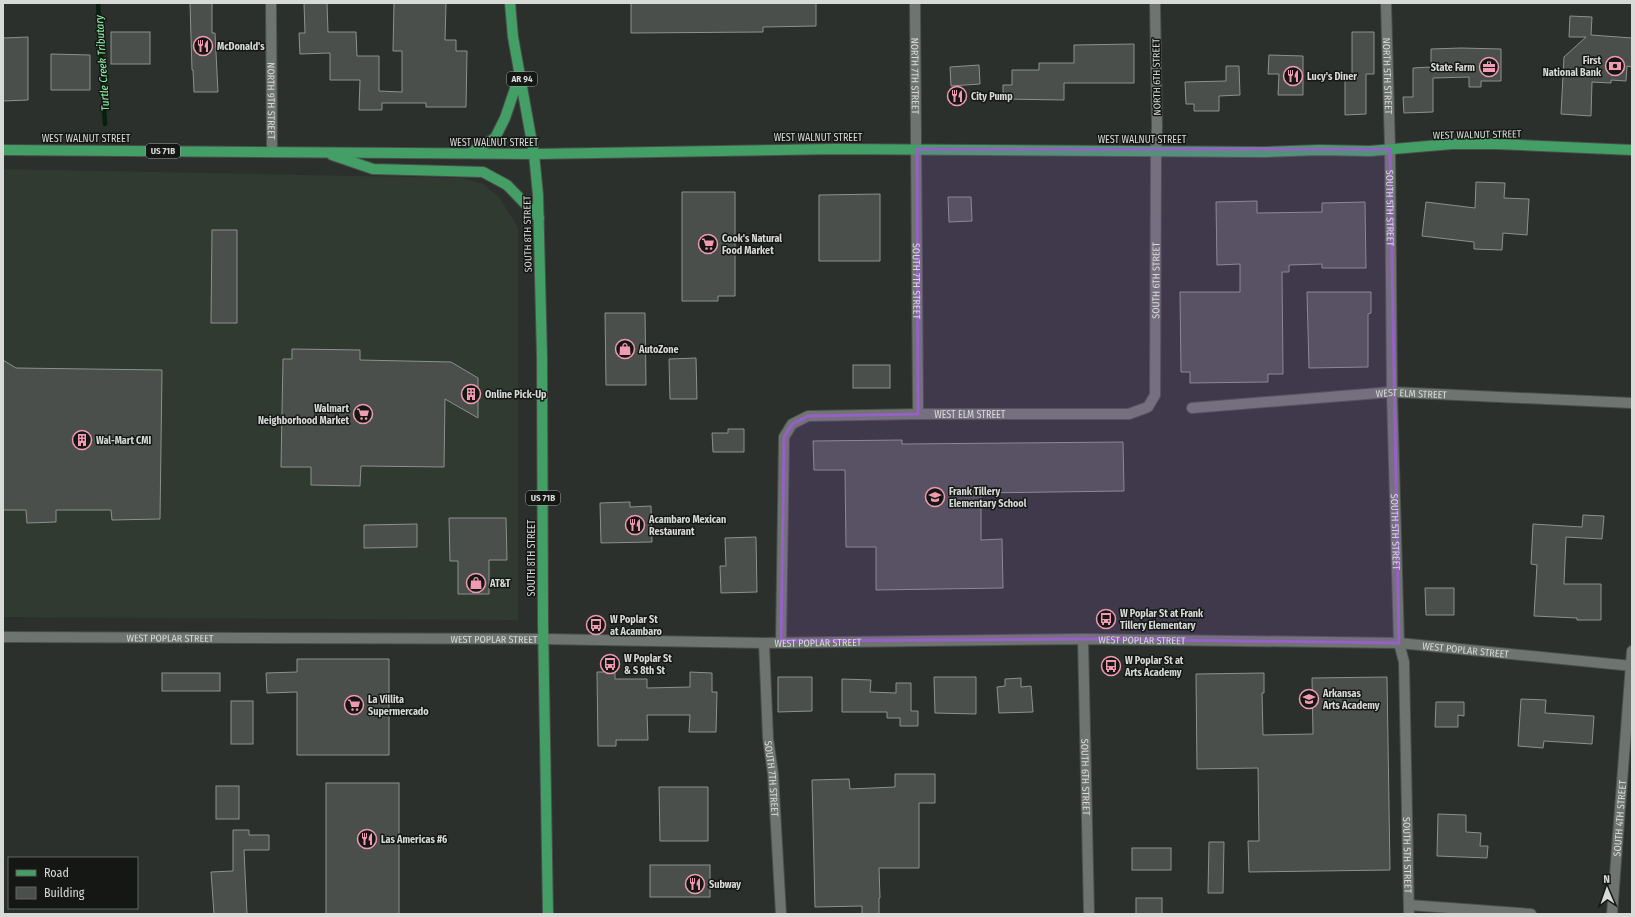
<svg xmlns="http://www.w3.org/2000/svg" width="1635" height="917" viewBox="0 0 1635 917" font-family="'Fira Sans Condensed',sans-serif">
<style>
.built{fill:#303a31}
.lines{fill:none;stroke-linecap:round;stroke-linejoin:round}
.stream{stroke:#06200e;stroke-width:4.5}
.building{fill:#4a4f4b;stroke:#8b918c}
.minor-casing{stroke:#4a4e4b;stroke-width:12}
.major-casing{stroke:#4a4e4b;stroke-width:12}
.minor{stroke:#6e746f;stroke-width:10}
.major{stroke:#439f66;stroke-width:10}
.marked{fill:#9760c6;fill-opacity:0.2;stroke:#9760c6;stroke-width:3;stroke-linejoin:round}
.labels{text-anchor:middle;stroke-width:3;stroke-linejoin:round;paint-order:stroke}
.shield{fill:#151715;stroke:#9da09d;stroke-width:1}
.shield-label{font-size:9px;font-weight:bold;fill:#d7dad7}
.poi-label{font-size:10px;font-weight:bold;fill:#d7dad7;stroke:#151715;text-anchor:start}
.street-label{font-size:10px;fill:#d7dad7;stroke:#151715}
.water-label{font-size:11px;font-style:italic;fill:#8ffaab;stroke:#151715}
</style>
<rect width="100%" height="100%" fill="#2b302c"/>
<polygon class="built" points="3,169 463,178 483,184 498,196 518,227 518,620 3,617"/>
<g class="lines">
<polyline class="stream" points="98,3 105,124"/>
</g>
<g class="building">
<polygon points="190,3 212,3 212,33 215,33 218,92 194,92 193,70 192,70"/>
<polygon points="304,3 327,3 328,32 356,32 357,56 379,56 379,91 402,92 402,51 393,51 394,3 446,3 445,40 456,40 456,51 467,51 466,107 426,107 426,103 382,103 382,110 359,110 360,80 330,80 330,53 300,54 299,33 305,33"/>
<polygon points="631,3 816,3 816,26 763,27 763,32 631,33"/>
<polygon points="1570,16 1592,17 1591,35 1632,38 1632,67 1627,66 1626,81 1611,80 1611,83 1592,82 1591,116 1561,114 1564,57 1586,37 1569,37"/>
<rect x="111" y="32" width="39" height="32"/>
<polygon points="1352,32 1374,32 1374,74 1366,74 1366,114 1345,115 1345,80 1352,80"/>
<polygon points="28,37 28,100 3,101 3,38"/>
<polygon points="1134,44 1134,83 1064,83 1064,100 1003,99 1003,85 1012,85 1012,70 1039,70 1039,63 1074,63 1074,45"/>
<polygon points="1461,48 1501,49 1501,81 1481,81 1481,87 1469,87 1469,77 1433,78 1433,112 1404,113 1403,97 1413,97 1413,68 1431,67 1431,49"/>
<polygon points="51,54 90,55 90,90 51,90"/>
<polygon points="1269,55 1303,56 1303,95 1278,95 1279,74 1268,74"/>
<polygon points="979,65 980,84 951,86 950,67"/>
<polygon points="1226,66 1239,66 1240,95 1219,96 1219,111 1194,111 1194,104 1186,104 1185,82 1226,81"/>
<polygon points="1476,182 1505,183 1504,198 1529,199 1527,235 1503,233 1502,250 1474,249 1474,242 1422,236 1426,202 1475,208"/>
<polygon points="682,192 735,192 735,296 718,296 718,301 682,301"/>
<polygon points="880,194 880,261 819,261 819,195"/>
<polygon points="948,197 971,197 972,221 949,222"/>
<polygon points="1257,201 1257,213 1322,212 1322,203 1365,202 1366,268 1322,268 1322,264 1289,265 1289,272 1282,272 1283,374 1268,374 1268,382 1190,383 1190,372 1181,372 1180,292 1240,292 1240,264 1217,265 1216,202"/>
<polygon points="212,230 237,230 237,323 211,323"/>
<polygon points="1307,292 1371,292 1371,313 1368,314 1368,367 1309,368"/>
<polygon points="605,313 645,313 646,385 606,385"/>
<polygon points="292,349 360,350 360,360 451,362 478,378 478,418 445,399 444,467 361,466 360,486 311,485 311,467 281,467 283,359 292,359"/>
<polygon points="696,358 697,399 670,399 669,359"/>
<polygon points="3,360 16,368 162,370 160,519 112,520 111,510 56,510 56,522 27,523 26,510 3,510"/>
<rect x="853" y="365" width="37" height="23"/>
<polygon points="728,429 744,429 744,452 713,452 712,433 728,433"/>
<polygon points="902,440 902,444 1123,442 1124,491 981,493 981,540 1002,539 1003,588 876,590 876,547 846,547 845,470 814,470 813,441"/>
<polygon points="630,502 630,507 651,506 652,542 601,543 600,503"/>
<polygon points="1583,515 1604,516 1602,539 1566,537 1564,584 1601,584 1601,620 1577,620 1577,618 1534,616 1537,565 1531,564 1533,524 1582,527"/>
<polygon points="449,518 506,518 507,560 489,560 489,594 458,594 458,561 450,561"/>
<polygon points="417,524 417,547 364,548 364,525"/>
<polygon points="756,537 757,592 721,593 720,566 726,566 725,538"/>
<polygon points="1425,588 1454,588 1454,615 1426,615"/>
<polygon points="297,659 389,659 389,755 297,755 297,692 267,693 266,673 297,672"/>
<polygon points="597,672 615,672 615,679 647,679 647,688 690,687 690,672 712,673 712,692 717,692 716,732 689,732 690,715 647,715 648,740 616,740 616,746 598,746"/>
<rect x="162" y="673" width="58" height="18"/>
<polygon points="1264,673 1264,693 1262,693 1263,735 1313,734 1312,678 1387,677 1390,870 1249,872 1248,841 1259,841 1258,768 1197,769 1196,674"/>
<polygon points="778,677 812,677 812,711 778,712"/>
<polygon points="934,677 976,677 976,714 935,713"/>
<polygon points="1021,678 1021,687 1031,686 1033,712 999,713 997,687 1005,686 1005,679"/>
<polygon points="842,679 871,680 870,692 896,693 896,683 911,683 911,711 918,711 918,726 900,726 900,718 887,718 887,712 842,712"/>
<polygon points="1521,699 1546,700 1545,713 1594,716 1592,744 1544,741 1543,748 1518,746"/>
<rect x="231" y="701" width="22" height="43"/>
<polygon points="1436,702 1464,702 1464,716 1458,715 1458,727 1435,727"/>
<polygon points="895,774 935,774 935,803 919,803 919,868 879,868 880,898 879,898 879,914 862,914 862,906 815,907 812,780 849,779 850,789 895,787"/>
<rect x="326" y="783" width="73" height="131"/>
<rect x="216" y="786" width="23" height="33"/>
<polygon points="659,787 708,787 708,841 660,841"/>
<polygon points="1438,814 1466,815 1466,832 1481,833 1480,846 1488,846 1487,858 1437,856"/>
<polygon points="233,830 249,830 249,835 269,835 269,850 244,850 247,914 214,914 211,872 233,871"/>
<polygon points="1209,842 1224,842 1223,893 1208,893"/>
<rect x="1132" y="848" width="39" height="22"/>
<rect x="650" y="865" width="60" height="32"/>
<rect x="1136" y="898" width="26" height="16"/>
</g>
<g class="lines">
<g class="minor-casing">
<g id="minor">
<path id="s1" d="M271 3 272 152"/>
<path id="s2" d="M915 3 918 414"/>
<path id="s3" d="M1386 3 1390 149 1392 392 1399 643 1404 662 1409 914"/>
<path id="s4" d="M1192 408 1392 392 1632 403"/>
<path id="s5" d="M3 637 544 639 764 643 1083 639 1399 643 1632 666"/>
<path id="s6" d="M1083 639 1089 914"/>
<path id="s7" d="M781 641 784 437 792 424 808 416 918 414H1129L1148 407 1155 395 1156 151 1157 127 1155 3"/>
<path id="s8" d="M764 643 768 738 773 774 781 914"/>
<polyline points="1409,905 1531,914"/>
<path id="s9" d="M1612 914 1632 651"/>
</g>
</g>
<g class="major-casing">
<g id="major">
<polyline points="510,3 513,37 534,154 538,195 542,357 543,623 548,914"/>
<polyline points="3,150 534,154 835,149 1264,152 1319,150 1370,151 1452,144 1496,144 1632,150"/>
<polyline points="470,153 495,138 505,118 520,74"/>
<polyline points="332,155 373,169 483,172 507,185 539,218"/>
</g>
</g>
<use href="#minor" class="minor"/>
<use href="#major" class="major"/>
</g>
<path class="marked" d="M917 149H1390L1399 643 1083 639 781 641 784 437 792 424 808 416 918 414Z"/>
<defs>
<g id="restaurant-ring" transform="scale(1)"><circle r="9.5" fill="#151715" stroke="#f19ab3" stroke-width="1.5"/><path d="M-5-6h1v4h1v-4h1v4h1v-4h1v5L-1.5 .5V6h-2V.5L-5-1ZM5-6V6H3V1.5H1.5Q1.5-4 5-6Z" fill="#f19ab3"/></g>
<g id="bank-ring" transform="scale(1)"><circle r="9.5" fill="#151715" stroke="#f19ab3" stroke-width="1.5"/><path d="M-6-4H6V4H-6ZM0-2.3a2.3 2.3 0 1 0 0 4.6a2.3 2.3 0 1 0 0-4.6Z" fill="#f19ab3"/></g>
<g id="office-ring" transform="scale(1)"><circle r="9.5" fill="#151715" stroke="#f19ab3" stroke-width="1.5"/><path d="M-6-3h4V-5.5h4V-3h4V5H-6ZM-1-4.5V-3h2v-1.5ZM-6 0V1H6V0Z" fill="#f19ab3"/></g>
<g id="supermarket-ring" transform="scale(1)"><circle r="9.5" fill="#151715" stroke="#f19ab3" stroke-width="1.5"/><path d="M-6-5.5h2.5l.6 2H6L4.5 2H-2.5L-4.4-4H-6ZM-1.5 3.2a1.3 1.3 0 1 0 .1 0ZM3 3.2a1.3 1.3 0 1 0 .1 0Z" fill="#f19ab3"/></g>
<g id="shop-ring" transform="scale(1)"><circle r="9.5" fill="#151715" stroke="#f19ab3" stroke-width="1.5"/><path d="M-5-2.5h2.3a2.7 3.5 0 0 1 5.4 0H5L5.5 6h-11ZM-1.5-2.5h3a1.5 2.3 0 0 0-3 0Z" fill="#f19ab3"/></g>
<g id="building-ring" transform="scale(1)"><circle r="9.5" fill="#151715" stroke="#f19ab3" stroke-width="1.5"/><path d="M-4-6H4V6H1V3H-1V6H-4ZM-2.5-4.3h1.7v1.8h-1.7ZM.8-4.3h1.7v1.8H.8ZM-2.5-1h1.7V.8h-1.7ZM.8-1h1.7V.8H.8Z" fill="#f19ab3"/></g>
<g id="school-ring" transform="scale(1)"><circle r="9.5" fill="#151715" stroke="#f19ab3" stroke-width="1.5"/><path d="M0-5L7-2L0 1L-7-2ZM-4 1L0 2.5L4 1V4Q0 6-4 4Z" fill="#f19ab3"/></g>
<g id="bus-ring" transform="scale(1)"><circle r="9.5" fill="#151715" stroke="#f19ab3" stroke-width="1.5"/><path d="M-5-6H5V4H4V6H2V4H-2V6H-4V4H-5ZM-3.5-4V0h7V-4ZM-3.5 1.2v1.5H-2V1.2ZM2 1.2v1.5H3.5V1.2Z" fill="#f19ab3"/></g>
</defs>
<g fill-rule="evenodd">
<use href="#restaurant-ring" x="203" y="46"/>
<use href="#bank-ring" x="1615" y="66"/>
<use href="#office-ring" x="1489" y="67"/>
<use href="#restaurant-ring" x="1293" y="76"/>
<use href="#restaurant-ring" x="957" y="96"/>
<use href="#supermarket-ring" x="708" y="244"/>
<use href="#shop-ring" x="625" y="349"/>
<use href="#building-ring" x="471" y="394"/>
<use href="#supermarket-ring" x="363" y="414"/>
<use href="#building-ring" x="82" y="440"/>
<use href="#school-ring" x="935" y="497"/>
<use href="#restaurant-ring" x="635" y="525"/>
<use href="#shop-ring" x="476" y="583"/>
<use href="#bus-ring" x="1106" y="619"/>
<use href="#bus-ring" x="596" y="625"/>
<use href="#bus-ring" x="610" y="664"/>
<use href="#bus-ring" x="1111" y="666"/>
<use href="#school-ring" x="1309" y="699"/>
<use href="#supermarket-ring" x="354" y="705"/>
<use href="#restaurant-ring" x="367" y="839"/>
<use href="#restaurant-ring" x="695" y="884"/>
</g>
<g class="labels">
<g class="shield">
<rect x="507" y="72" width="30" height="14" rx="3"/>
<rect x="146" y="144" width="34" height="14" rx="3"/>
<rect x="526" y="491" width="34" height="14" rx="3"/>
</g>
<g class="shield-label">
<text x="522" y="82">AR 94</text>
<text x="163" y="154">US 71B</text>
<text x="543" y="501">US 71B</text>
</g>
<g class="poi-label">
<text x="217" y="50">McDonald's</text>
<text x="1601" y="64" text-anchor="end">First<tspan x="1601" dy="12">National Bank</tspan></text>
<text x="1475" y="71" text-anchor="end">State Farm</text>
<text x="1307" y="80">Lucy's Diner</text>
<text x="971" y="100">City Pump</text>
<text x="722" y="242">Cook's Natural<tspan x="722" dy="12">Food Market</tspan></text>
<text x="639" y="353">AutoZone</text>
<text x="485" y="398">Online Pick-Up</text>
<text x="349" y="412" text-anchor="end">Walmart<tspan x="349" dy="12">Neighborhood Market</tspan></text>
<text x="96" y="444">Wal-Mart CMI</text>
<text x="949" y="495">Frank Tillery<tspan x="949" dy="12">Elementary School</tspan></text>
<text x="649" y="523">Acambaro Mexican<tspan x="649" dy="12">Restaurant</tspan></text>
<text x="490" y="587">AT&amp;T</text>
<text x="1120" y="617">W Poplar St at Frank<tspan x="1120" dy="12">Tillery Elementary</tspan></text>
<text x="610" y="623">W Poplar St<tspan x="610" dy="12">at Acambaro</tspan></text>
<text x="624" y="662">W Poplar St<tspan x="624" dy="12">&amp; S 8th St</tspan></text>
<text x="1125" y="664">W Poplar St at<tspan x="1125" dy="12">Arts Academy</tspan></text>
<text x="1323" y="697">Arkansas<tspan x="1323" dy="12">Arts Academy</tspan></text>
<text x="368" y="703">La Villita<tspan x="368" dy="12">Supermercado</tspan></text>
<text x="381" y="843">Las Americas #6</text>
<text x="709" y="888">Subway</text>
</g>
<g class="street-label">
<text dy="4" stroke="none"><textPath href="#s2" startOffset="73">NORTH 7TH STREET</textPath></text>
<text dy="4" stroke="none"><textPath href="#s3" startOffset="73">NORTH 5TH STREET</textPath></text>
<text transform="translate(1156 77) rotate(-91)" y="4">NORTH 6TH STREET</text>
<text dy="4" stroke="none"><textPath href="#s1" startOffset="98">NORTH 9TH STREET</textPath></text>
<text transform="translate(1477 134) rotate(-1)" y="4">WEST WALNUT STREET</text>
<text x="818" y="141">WEST WALNUT STREET</text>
<text x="86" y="142">WEST WALNUT STREET</text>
<text x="1142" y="143">WEST WALNUT STREET</text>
<text x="494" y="146">WEST WALNUT STREET</text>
<text dy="4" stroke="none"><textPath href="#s3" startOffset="205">SOUTH 5TH STREET</textPath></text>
<text transform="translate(527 234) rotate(-91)" y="4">SOUTH 8TH STREET</text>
<text dy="4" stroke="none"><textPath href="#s7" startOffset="707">SOUTH 6TH STREET</textPath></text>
<text dy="4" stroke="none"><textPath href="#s2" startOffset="278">SOUTH 7TH STREET</textPath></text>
<text dy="4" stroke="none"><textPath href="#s4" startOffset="220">WEST ELM STREET</textPath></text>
<text dy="4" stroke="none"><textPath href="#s7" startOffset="399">WEST ELM STREET</textPath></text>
<text dy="4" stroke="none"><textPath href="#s3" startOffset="529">SOUTH 5TH STREET</textPath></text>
<text transform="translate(531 558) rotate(-90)" y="4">SOUTH 8TH STREET</text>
<text dy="4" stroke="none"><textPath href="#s5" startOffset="167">WEST POPLAR STREET</textPath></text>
<text dy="4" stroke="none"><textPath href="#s5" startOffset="491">WEST POPLAR STREET</textPath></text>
<text dy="4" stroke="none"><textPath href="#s5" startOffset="1139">WEST POPLAR STREET</textPath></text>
<text dy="4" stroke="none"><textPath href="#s5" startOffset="815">WEST POPLAR STREET</textPath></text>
<text dy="4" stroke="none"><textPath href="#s5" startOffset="1463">WEST POPLAR STREET</textPath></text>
<text dy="4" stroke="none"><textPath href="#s6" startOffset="138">SOUTH 6TH STREET</textPath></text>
<text dy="4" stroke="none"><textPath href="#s8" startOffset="136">SOUTH 7TH STREET</textPath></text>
<text dy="4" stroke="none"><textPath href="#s9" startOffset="96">SOUTH 4TH STREET</textPath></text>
<text dy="4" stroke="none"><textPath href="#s3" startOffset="853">SOUTH 5TH STREET</textPath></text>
</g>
<g class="water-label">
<text transform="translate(102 63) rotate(-94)" y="4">Turtle Creek Tributary</text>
</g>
</g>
<rect width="1635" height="917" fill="none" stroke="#d7dad7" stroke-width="8"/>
<rect x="8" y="857" width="130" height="52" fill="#151715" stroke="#636563"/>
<rect x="16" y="870" width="20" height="6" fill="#439f66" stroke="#636563"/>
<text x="44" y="877" font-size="12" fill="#d7dad7">Road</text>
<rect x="16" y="887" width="20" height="12" fill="#4a4f4b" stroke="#636563"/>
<text x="44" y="897" font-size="12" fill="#d7dad7">Building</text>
<g transform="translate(1607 889) rotate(358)" stroke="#151715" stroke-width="3" paint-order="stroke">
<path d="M0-3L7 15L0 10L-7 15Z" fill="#d7dad7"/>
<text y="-6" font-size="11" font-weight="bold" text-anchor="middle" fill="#d7dad7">N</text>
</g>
</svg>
